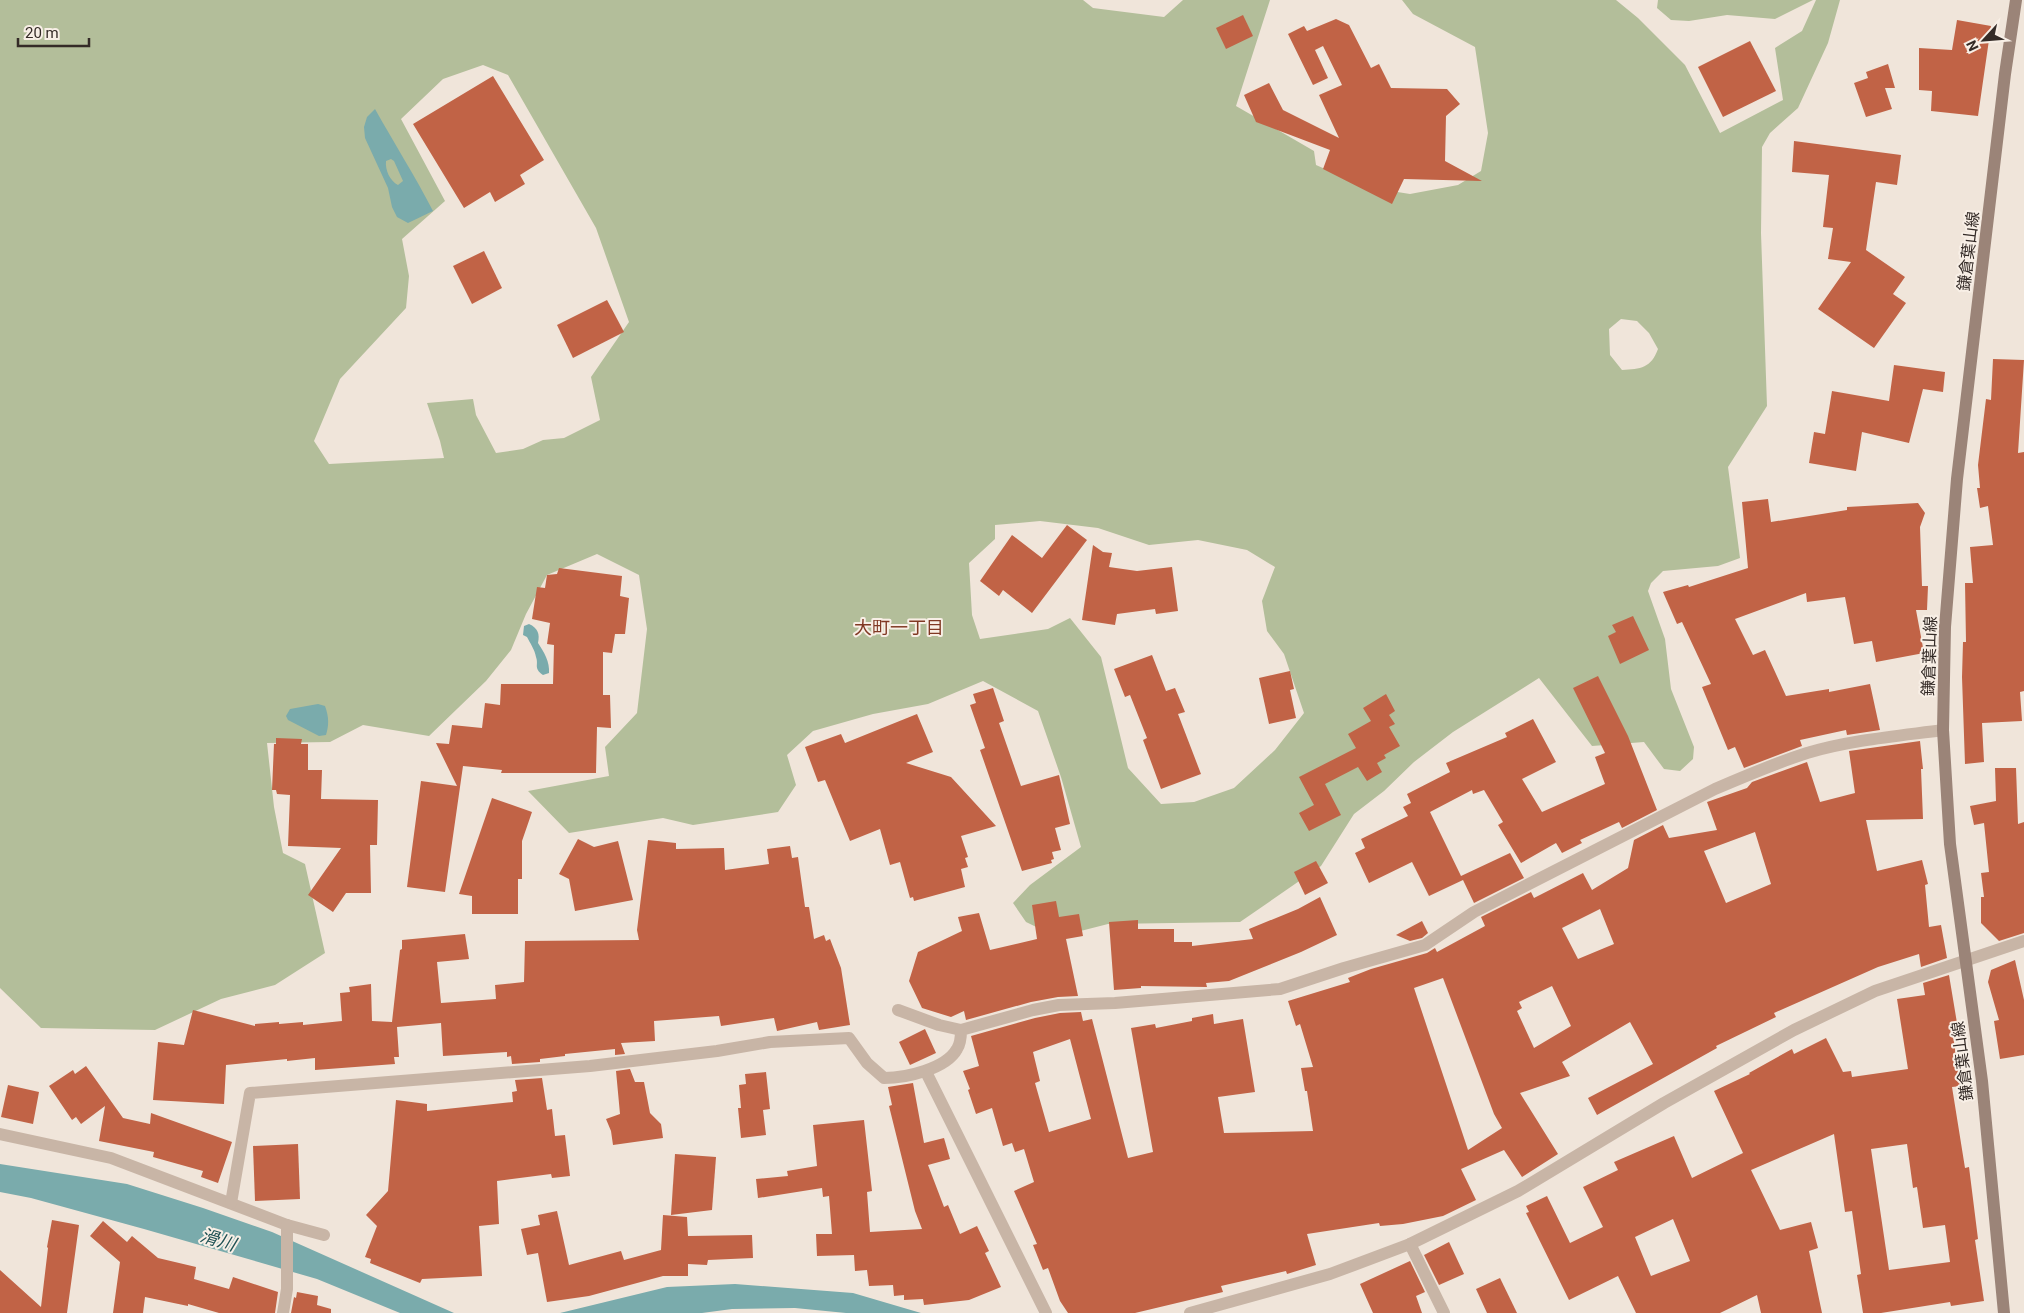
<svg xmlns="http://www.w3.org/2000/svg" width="2024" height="1313" viewBox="0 0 2024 1313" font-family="Roboto,'Noto Sans JP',sans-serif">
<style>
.green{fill:#b3be9a;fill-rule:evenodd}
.water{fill:#7aabac;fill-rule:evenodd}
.building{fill:#c16346;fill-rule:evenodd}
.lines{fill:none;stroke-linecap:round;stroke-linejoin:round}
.minor{stroke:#c8b5a6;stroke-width:12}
.tertiary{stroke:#c8b5a6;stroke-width:12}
.secondary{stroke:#9b8478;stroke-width:12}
.labels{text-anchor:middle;stroke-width:4;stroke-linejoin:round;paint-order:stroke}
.street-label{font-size:16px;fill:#342b27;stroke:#f8efe6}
.neighbourhood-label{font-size:18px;fill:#803823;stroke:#f8efe6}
.water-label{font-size:18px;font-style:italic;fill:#1e5154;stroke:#f8efe6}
</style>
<rect width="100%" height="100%" fill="#f0e5da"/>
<g class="green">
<path d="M0 0H1083L1093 8 1164 17 1183 0H1270L1236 106 1314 151 1316 165 1366 187 1410 194 1458 185 1481 171 1488 133 1475 47 1413 14 1402 0H1616L1638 18 1685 65 1720 133 1783 100 1775 48 1802 31 1816 0H1840L1828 43 1798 108 1770 133 1762 147 1761 233 1767 406 1728 467 1740 558 1718 566 1663 571 1651 583 1648 591 1665 639 1671 689 1694 747 1693 759 1680 771 1664 769 1644 742 1592 746 1539 678 1453 732 1414 762 1384 791 1354 814 1321 866 1240 922 1108 924 1057 937 1026 922 1013 903 1030 885 1081 847 1061 777 1038 711 983 681 928 704 873 714 813 731 787 755 796 785 778 812 693 825 663 818 569 833 528 791 609 776 605 747 637 713 647 629 639 575 597 554 547 575 526 614 511 650 486 681 429 736 363 725 330 742 267 743 274 807 283 853 305 864 325 953 275 985 221 999 155 1030 41 1028 0 988ZM483 65 508 75 596 228 629 322 591 377 600 420 564 438 543 440 523 449 496 453 476 415 473 399 427 403 440 441 444 458 329 464 314 441 340 379 406 308 409 276 402 239 445 201 401 119 443 79ZM1621 319 1637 321 1649 333 1658 349C1651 368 1641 369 1622 370L1610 355 1609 329ZM1040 521 1098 528 1149 545 1198 540 1247 550 1275 567 1262 601 1267 631 1284 654 1304 713 1275 750 1234 788 1194 802 1161 804 1128 768 1101 657 1070 618 1048 629 980 639 972 615 969 563 995 539V525Z"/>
<polygon points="1658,0 1813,0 1775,19 1727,15 1689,21 1671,20 1657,8"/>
</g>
<g class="water">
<path d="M375 109C394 143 415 176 433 211L408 223 397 217 392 207 388 188 365 138 364 127 367 117ZM391 159 394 161 403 181 398 185C390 181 385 170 386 161Z"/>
<path d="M529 624C538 628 540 634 538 643 544 652 550 662 549 673L543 675C533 668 539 665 536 657 535 650 530 643 527 637L523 635 524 626Z"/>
<path d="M318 704 325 706C329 717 329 725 326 735L319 736 288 720 286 716 290 709Z"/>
<polygon points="0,1164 127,1184 203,1208 272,1232 454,1313 400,1313 317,1279 144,1229 31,1198 0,1192"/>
<polygon points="735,1284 853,1293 921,1313 846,1313 795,1308 732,1309 702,1313 560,1313 667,1287"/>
</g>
<g class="building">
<polygon points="1243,15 1253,36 1226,49 1216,28"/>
<polygon points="1336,19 1349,25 1371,68 1379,64 1391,88 1447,89 1460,104 1446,116 1445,161 1482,181 1404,179 1392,204 1323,169 1330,150 1256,122 1244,95 1269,83 1283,110 1339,138 1319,95 1342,85 1323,46 1315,50 1328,78 1313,85 1288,34 1304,26 1307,31"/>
<polygon points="1957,20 1991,26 1978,116 1931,111 1932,91 1919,90 1919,48 1952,50"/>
<polygon points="1750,41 1776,91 1723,117 1698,67"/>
<polygon points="1888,64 1895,88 1885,88 1892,109 1866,117 1854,83 1868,78 1866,72"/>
<polygon points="493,76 544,160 520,175 525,184 495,202 490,192 464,208 413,124"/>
<polygon points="1794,141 1901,155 1897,185 1876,182 1866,250 1905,277 1893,294 1906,303 1874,348 1818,309 1851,262 1828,259 1833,228 1823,227 1829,175 1792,172"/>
<polygon points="484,251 502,288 472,304 453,266"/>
<polygon points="607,300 624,332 573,358 557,325"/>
<polygon points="1993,359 2024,360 2018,453 2024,452 2024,691 2020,692 2022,721 1982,723 1984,762 1965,764 1962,677 1963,642 1966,642 1965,583 1973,583 1970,547 1993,545 1988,506 1980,508 1977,488 1980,488 1978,465 1986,399 1991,400"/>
<polygon points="1894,365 1945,372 1943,392 1923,389 1909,443 1862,432 1856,471 1809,463 1814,432 1825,434 1832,391 1889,401"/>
<polygon points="1768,499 1771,522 1847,510 1847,507 1918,503 1925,513 1920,527 1922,586 1928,586 1927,610 1916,610 1924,653 1876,662 1872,641 1854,644 1845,597 1807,602 1806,593 1735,619 1753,655 1765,650 1786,696 1829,689 1829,692 1870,684 1880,730 1847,735 1846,730 1800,740 1802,746 1744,768 1735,747 1728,750 1702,687 1711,684 1682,622 1677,624 1663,592 1688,585 1689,587 1748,568 1742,502"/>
<polygon points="1067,525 1087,540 1032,613 1003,590 999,596 980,581 1012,535 1042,558"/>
<polygon points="1093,545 1103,552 1112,553 1109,567 1137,571 1172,567 1178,611 1156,614 1155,609 1117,614 1115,625 1082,620"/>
<polygon points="559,568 622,576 620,596 629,598 625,634 615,634 612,653 603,652 603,695 610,695 611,728 597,727 596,773 501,773 502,770 463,766 445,892 407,887 421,781 457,786 436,743 449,744 452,725 482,728 485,703 500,705 501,684 553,684 554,645 547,644 550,623 532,619 537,587 545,588 547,575 557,574"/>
<polygon points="1633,616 1649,650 1620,664 1608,636 1616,632 1612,625"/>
<polygon points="1152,655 1166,691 1175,688 1185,712 1178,714 1201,774 1161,789 1143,740 1147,738 1130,695 1125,697 1114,669"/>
<polygon points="1290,671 1294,689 1290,690 1296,718 1269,724 1259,678"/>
<polygon points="1598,676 1628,736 1657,810 1622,828 1619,822 1580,840 1582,843 1562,853 1556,843 1521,863 1498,825 1503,822 1484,790 1473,794 1472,790 1430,812 1461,876 1510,853 1524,878 1474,903 1463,880 1429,896 1412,862 1369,883 1355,853 1365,848 1361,839 1408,816 1403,807 1411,803 1407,794 1450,772 1446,763 1507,737 1505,733 1533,719 1556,762 1522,779 1542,812 1605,784 1595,757 1605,753 1573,688"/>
<polygon points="993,688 1004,721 999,723 1021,786 1059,775 1070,824 1055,828 1061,850 1052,852 1054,859 1051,860 1052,863 1022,871 980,750 985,748 970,705 976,703 973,694"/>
<polygon points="1386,694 1395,711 1389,715 1395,724 1389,727 1400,746 1384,755 1386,758 1377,763 1382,772 1367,781 1358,767 1325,784 1341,815 1309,831 1299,813 1314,805 1299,777 1356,748 1348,734 1371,721 1363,708"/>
<polygon points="917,714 933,752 906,763 951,777 996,826 961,836 968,857 965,858 968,867 961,869 965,887 914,901 913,897 910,898 900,862 890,865 880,829 850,841 825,780 818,782 805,747 841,734 845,743"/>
<polygon points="276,738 302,739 301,744 308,744 308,770 322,770 321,799 378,800 377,845 370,845 371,893 346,893 333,912 308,895 341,848 288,846 290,795 277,794 276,790 272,790 274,744 276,744"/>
<path d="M1920 741 1923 769H1921L1923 819 1866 820 1877 871 1922 860 1928 884 1925 885 1929 927 1941 925 1947 958 1921 967 1919 954 1878 967 1774 1013 1776 1017 1716 1046 1717 1048 1597 1115 1588 1098 1653 1064 1630 1022 1562 1062 1570 1076 1520 1093 1558 1154 1522 1177 1504 1150 1461 1169 1476 1200 1443 1216 1403 1224 1380 1226 1379 1223 1307 1234 1316 1265 1287 1274 1286 1271 1221 1286 1223 1292 1135 1313H1068L1060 1301 1048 1268 1043 1270 1033 1245 1037 1244 1014 1191 1034 1182 1024 1149 1015 1152 1012 1143 1003 1146 992 1108 976 1114 968 1090 970 1089 963 1071 979 1066 971 1036 1035 1018 1060 1013 1081 1012 1083 1021 1092 1019 1128 1158 1153 1152 1131 1028 1155 1024 1156 1028 1192 1021V1018L1213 1014 1214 1024 1243 1019 1255 1092 1218 1097 1224 1133 1313 1131 1307 1091H1305L1301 1068 1313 1067 1300 1024 1296 1026 1288 1001 1350 982 1348 978 1371 969 1427 953 1435 948 1437 952 1485 926 1481 917 1531 892 1534 898 1583 873 1592 890 1628 868 1634 840 1663 825 1669 838 1717 830 1707 802 1747 788 1752 782 1807 762 1820 802 1855 793 1849 751ZM1755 832 1771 884 1726 903 1704 851ZM1600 909 1614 944 1578 959 1562 928ZM1443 978 1494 1114 1502 1128 1468 1150 1414 988ZM1552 986 1571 1026 1534 1048 1517 1011 1522 1008 1519 1002ZM1070 1039 1091 1119 1049 1132 1035 1083 1040 1081 1033 1052Z"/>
<polygon points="1995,768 2016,768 2018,824 2024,822 2024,933 1999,941 1981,923 1981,897 1984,897 1981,873 1989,872 1984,823 1974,825 1970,806 1996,801"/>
<polygon points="492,798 532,812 522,841 522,879 518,879 518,914 472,914 472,896 459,894"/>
<polygon points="578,839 594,847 618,841 633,900 575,911 569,879 559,874"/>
<polygon points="648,840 676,843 676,849 724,848 725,870 769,864 767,849 790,846 792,858 798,857 805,907 809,907 814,939 824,935 826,941 830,939 841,968 850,1025 819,1030 817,1022 777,1031 774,1018 721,1026 719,1016 654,1021 655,1041 621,1043 625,1054 615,1055 615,1049 565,1054 565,1056 540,1059 540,1062 512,1064 511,1056 507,1057 507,1052 443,1056 441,1023 397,1027 399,1057 394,1057 395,1064 315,1070 315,1058 287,1061 287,1059 226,1065 224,1104 153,1100 158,1042 184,1045 193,1010 255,1026 255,1024 279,1022 279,1024 303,1022 303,1025 342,1021 340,993 350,992 349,987 371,984 372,1021 392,1022 400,950 402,949 402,940 465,934 469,959 437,962 441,1003 496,999 495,985 524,982 525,941 639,940 637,930"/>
<polygon points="1316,861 1328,883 1305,895 1294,872"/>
<polygon points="1320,897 1337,935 1301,952 1229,981 1206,983 1207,987 1141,986 1141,988 1114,990 1109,922 1138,920 1138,929 1174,929 1174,942 1192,942 1192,946 1253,939 1249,929 1298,909"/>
<polygon points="1056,901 1059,917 1079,914 1083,936 1066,939 1078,996 1058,997 1031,1002 966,1020 964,1011 951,1017 922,1008 909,981 918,952 962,931 958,917 979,913 990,950 1037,939 1032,905"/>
<polygon points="1422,921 1428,933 1422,938 1410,941 1396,935"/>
<polygon points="2015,960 2024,1000 2024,1055 2000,1059 1994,1021 1999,1020 1988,982 1991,970"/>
<path d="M1949 975 1958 1029 1952 1030 1961 1086 1952 1087 1965 1168 1969 1167 1978 1239 1975 1240 1984 1301 1951 1306 1950 1302 1881 1313H1863L1857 1275 1861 1274 1852 1211 1845 1212 1834 1134 1751 1170 1780 1230 1811 1222 1818 1248 1809 1251 1822 1313H1761L1757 1295 1720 1313H1636L1618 1276 1569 1300 1526 1213 1529 1212 1526 1206 1547 1196 1570 1243 1603 1227 1583 1187 1618 1170 1614 1162 1674 1136 1692 1178 1743 1153 1714 1091 1750 1074 1749 1073 1792 1049 1794 1054 1826 1038 1843 1072 1851 1071 1852 1077 1908 1069 1897 999 1925 995 1923 983ZM1907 1144 1913 1188 1917 1187 1923 1228 1945 1225 1950 1262 1889 1270 1871 1149ZM1673 1219 1690 1261 1651 1276 1635 1237Z"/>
<polygon points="925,1029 936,1053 910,1065 899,1042"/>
<polygon points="86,1066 123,1118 150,1124 151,1113 232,1142 218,1183 201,1177 203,1171 153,1157 154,1152 99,1141 105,1106 81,1124 76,1117 72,1120 49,1086 73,1070 75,1074"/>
<polygon points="630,1069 635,1082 644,1082 650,1113 661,1124 663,1138 613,1145 611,1131 606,1119 620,1114 616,1071"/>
<polygon points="766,1072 770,1109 763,1110 766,1135 741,1138 738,1108 741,1108 739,1085 746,1084 745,1074"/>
<polygon points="542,1078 547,1110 552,1109 555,1136 565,1135 570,1176 552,1178 551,1174 497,1181 499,1224 479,1226 482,1276 422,1279 420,1283 370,1263 371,1259 365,1257 377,1226 366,1215 388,1191 396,1100 427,1104 427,1111 513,1102 512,1092 517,1091 515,1080"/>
<polygon points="913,1083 924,1143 944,1138 950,1159 928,1165 944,1207 948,1205 960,1234 977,1226 989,1251 985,1253 1001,1287 969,1300 924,1305 923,1299 904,1300 904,1295 894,1296 893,1285 869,1286 867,1270 855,1271 854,1255 817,1256 816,1234 832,1234 829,1196 823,1197 822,1188 758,1198 756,1179 788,1176 787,1171 817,1166 813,1125 864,1120 872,1191 867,1192 870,1232 922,1229 915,1211 889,1106 892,1105 888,1087"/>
<polygon points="8,1085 39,1092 33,1124 1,1117"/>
<polygon points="298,1144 300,1199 255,1201 253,1146"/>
<polygon points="675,1154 716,1157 712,1210 671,1215"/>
<polygon points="557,1211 569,1265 621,1251 624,1260 661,1250 663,1215 687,1217 688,1236 752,1235 753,1258 708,1260 707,1265 688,1264 688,1276 663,1276 589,1296 547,1302 538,1253 527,1255 521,1229 540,1225 538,1215"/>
<polygon points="52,1220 79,1225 67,1313 0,1313 0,1270 41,1307 48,1248 47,1247"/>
<polygon points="103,1221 127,1242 132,1236 158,1258 196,1267 194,1279 229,1289 233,1277 278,1292 275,1313 219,1313 188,1304 188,1306 145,1297 143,1313 113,1313 120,1262 90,1236"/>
<polygon points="1449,1242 1464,1274 1439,1285 1424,1255"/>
<polygon points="1410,1261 1425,1292 1416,1296 1422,1313 1373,1313 1360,1284"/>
<polygon points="1500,1278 1517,1313 1487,1313 1476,1289"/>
<polygon points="297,1292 318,1296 317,1305 331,1309 331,1313 291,1313 294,1297 296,1298"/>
</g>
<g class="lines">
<g class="minor">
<polyline points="898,1010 939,1025 961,1030"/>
<polyline points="926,1072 1046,1313"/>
<polyline points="0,1134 111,1158 287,1225 324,1235"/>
<path d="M231 1203 250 1093 590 1066 717 1051 770 1042 849 1038 867 1063 884 1078C906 1078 946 1069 957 1049 961 1043 961 1036 961 1030L1033 1010 1059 1005 1115 1003 1280 989 1344 968 1425 945 1474 912 1715 789C1745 776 1776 763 1807 753 1851 740 1898 736 1943 730"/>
<polyline points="1410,1244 1444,1313"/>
<polyline points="283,1313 287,1289 287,1225"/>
</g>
<polyline class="tertiary" points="1190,1313 1330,1274 1410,1244 1518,1191 1664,1103 1794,1030 1875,991 2024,941"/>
<polyline class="secondary" points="2004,1313 1982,1081 1950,844 1943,730 1945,627 1957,479 2005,74 2016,0"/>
</g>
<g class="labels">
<g class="street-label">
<text transform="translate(1968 251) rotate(-83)" y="6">鎌倉葉山線</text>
<text transform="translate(1929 656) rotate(-88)" y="6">鎌倉葉山線</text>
<text transform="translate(1962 1061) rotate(-97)" y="6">鎌倉葉山線</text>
</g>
<g class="neighbourhood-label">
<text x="899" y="634">大町一丁目</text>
</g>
<g class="water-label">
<text transform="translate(218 1240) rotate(17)" y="6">滑川</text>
</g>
</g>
<g transform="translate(1984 40) rotate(244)" stroke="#f8efe6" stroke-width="4" paint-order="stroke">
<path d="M0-4L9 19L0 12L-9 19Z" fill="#342b27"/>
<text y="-8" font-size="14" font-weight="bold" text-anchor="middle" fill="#342b27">N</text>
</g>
<path d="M18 38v8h71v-8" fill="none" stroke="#342b27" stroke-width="2.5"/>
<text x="25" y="38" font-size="15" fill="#342b27" stroke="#f8efe6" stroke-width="4" paint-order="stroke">20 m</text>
</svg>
